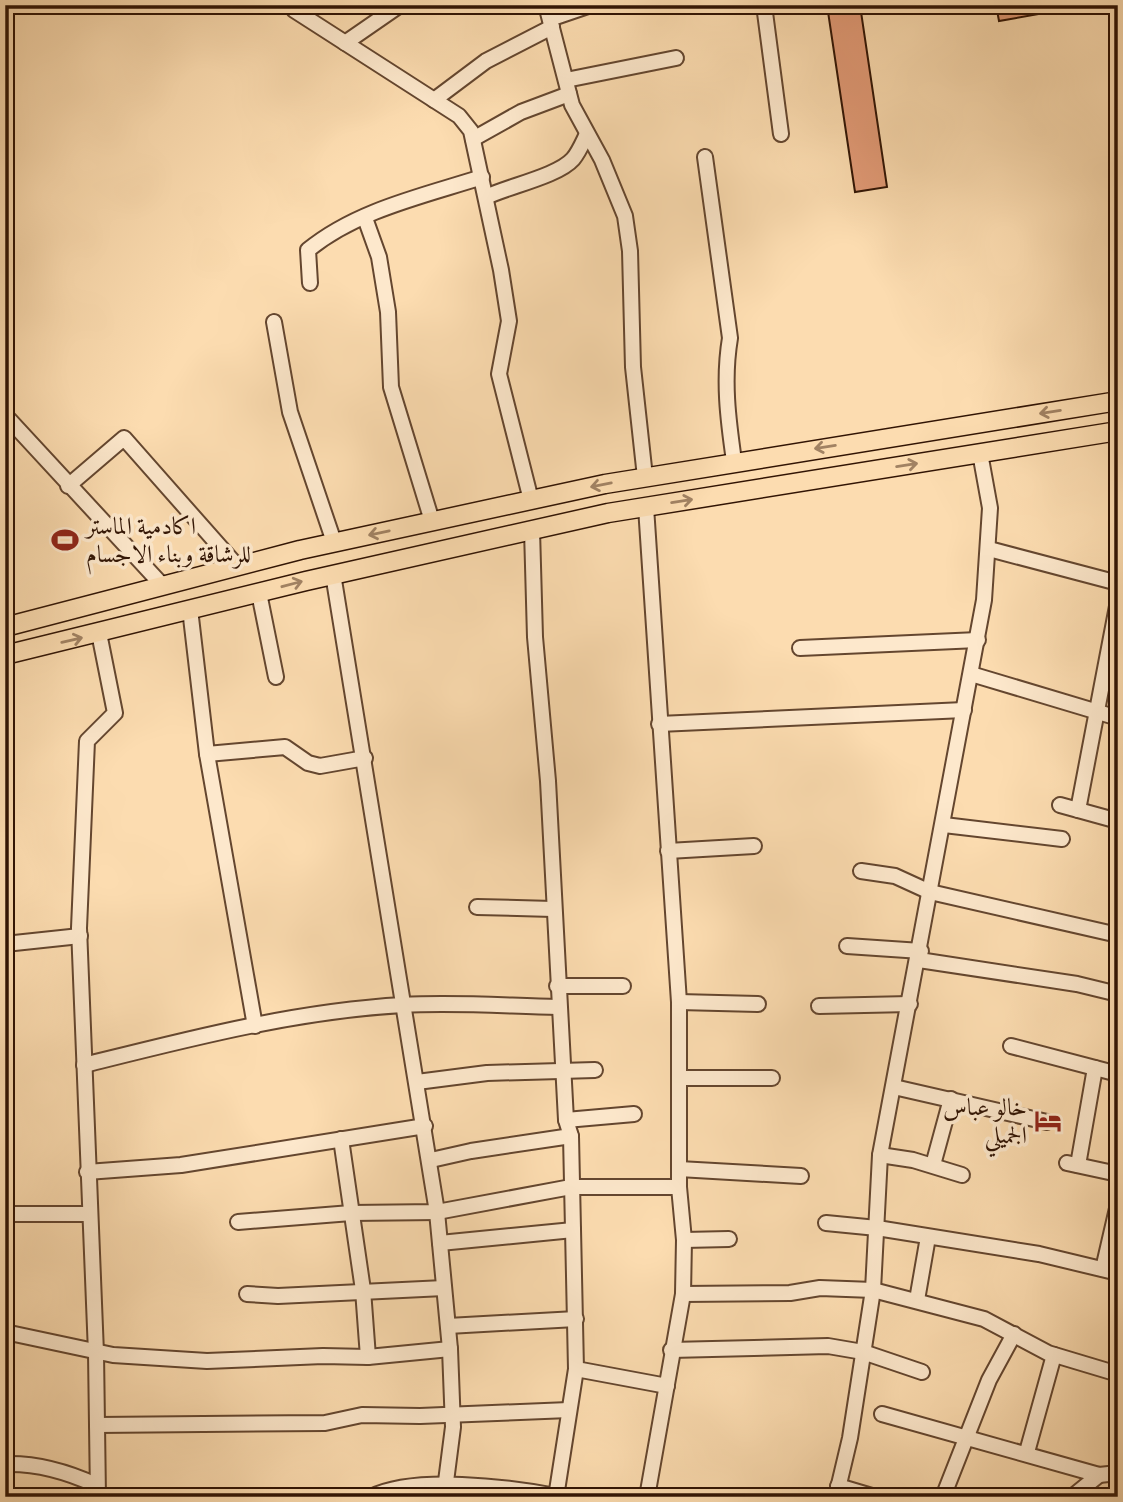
<svg xmlns="http://www.w3.org/2000/svg" width="1123" height="1502" viewBox="0 0 1123 1502" font-family="'Libre Bodoni',Amiri,serif">
<style>
.building{fill:#e29a76;stroke:#311404;stroke-width:2}
.lines{fill:none;stroke-linecap:round;stroke-linejoin:round}
.minor-casing{stroke:#64462f;stroke-width:18}
.major-casing{stroke:#311404;stroke-width:21}
.minor{stroke:#fde8cc;stroke-width:14}
.major{stroke:#fcdcb0;stroke-width:18}
.oneway{stroke:#a18263}
.labels{text-anchor:middle;stroke-width:7;stroke-linejoin:round;paint-order:stroke}
.poi-label{font-size:24px;fill:#311404;stroke:#fde8cc;text-anchor:start}
</style>
<rect width="100%" height="100%" fill="#fcdcb0"/>
<filter id="stains"><feTurbulence type="fractalNoise" baseFrequency=".00286" numOctaves="4"/><feColorMatrix values="0 0 0 0 .2 0 0 0 0 .09 0 0 0 0 .02 0 0 0 .5 -.17"/></filter>
<radialGradient id="worn" r=".72"><stop offset=".6" stop-color="#630" stop-opacity="0"/><stop offset="1" stop-color="#630" stop-opacity=".3"/></radialGradient>
<g class="building">
<polygon points="827,5 860,5 887,187 855,192"/>
<polygon points="996,5 1056,5 1056,11 999,21"/>
</g>
<g class="lines">
<g class="minor-casing">
<g id="minor">
<polyline points="292,5 294,10 459,116 471,131 501,270 509,321 499,374 531,500"/>
<polyline points="546,5 572,105 602,160 625,216 630,251 633,367 645,477"/>
<polyline points="764,5 781,134"/>
<polyline points="550,19 591,5"/>
<polyline points="345,43 400,5"/>
<polyline points="566,80 676,58"/>
<polyline points="434,100 486,61 552,27"/>
<polyline points="473,139 521,112 569,94"/>
<path d="M705 157 730 338C723 380 728 419 734 461"/>
<path d="M486 197C509 186 558 176 573 159 579 152 583 142 587 134"/>
<polyline points="365,218 379,257 388,312 391,387 432,521"/>
<path d="M310 283 308 250C357 210 423 196 482 177"/>
<polyline points="274,322 290,412 334,542"/>
<polyline points="5,415 163,586"/>
<polyline points="68,486 124,438 237,566"/>
<polyline points="646,507 679,1002 679,1187 684,1240 683,1294 647,1497"/>
<polyline points="532,530 535,637 548,781 566,1120 571,1136 576,1369 556,1497"/>
<polyline points="989,549 1118,583"/>
<polyline points="333,574 437,1212 450,1349 453,1427 444,1497"/>
<polyline points="259,593 276,677"/>
<polyline points="190,609 207,754 255,1026"/>
<polyline points="800,648 978,640"/>
<polyline points="971,674 1118,718"/>
<polyline points="659,724 964,710"/>
<polyline points="207,754 285,747 308,763 320,766 365,758"/>
<polyline points="1060,805 1118,821"/>
<polyline points="1078,810 1118,601"/>
<polyline points="944,825 1062,839"/>
<polyline points="668,851 754,846"/>
<polyline points="861,871 895,876 930,892 1118,935"/>
<polyline points="477,907 553,909"/>
<polyline points="5,944 80,936"/>
<polyline points="847,946 921,951"/>
<polyline points="919,960 1077,984 1118,994"/>
<polyline points="557,986 623,986"/>
<polyline points="679,1002 758,1004"/>
<polyline points="819,1006 910,1004"/>
<polyline points="1011,1046 1118,1074"/>
<path d="M84 1065C188 1039 295 1011 403 1005 454 1002 507 1006 558 1007"/>
<polyline points="681,1078 772,1078"/>
<polyline points="417,1082 487,1073 595,1070"/>
<polyline points="894,1087 1047,1122"/>
<polyline points="566,1120 634,1114"/>
<polyline points="341,1139 363,1290 368,1357"/>
<polyline points="880,1155 913,1160 962,1175"/>
<polyline points="431,1160 471,1151 571,1136"/>
<polyline points="1067,1163 1118,1174"/>
<polyline points="933,1165 951,1099"/>
<polyline points="1078,1165 1095,1068"/>
<polyline points="679,1169 801,1176"/>
<polyline points="87,1172 181,1165 425,1126"/>
<polyline points="5,1214 89,1214"/>
<polyline points="238,1222 351,1213 437,1212 571,1187 679,1187"/>
<polyline points="826,1223 877,1228 1039,1254 1118,1273"/>
<polyline points="684,1240 729,1239"/>
<polyline points="440,1243 573,1230"/>
<polyline points="1103,1269 1118,1204"/>
<polyline points="247,1294 278,1296 444,1288"/>
<polyline points="683,1294 790,1293 820,1288 873,1290 984,1319 1048,1353 1118,1374"/>
<polyline points="917,1300 928,1237"/>
<polyline points="448,1326 576,1319"/>
<polyline points="5,1332 113,1355 207,1361 323,1356 368,1357 450,1349"/>
<polyline points="671,1350 828,1346 863,1352 922,1372"/>
<polyline points="576,1369 667,1386"/>
<polyline points="882,1414 1099,1475 1118,1473"/>
<polyline points="97,1425 325,1423 362,1415 420,1416 569,1410"/>
<polyline points="1027,1452 1054,1355"/>
<path d="M5 1464C37 1463 68 1472 96 1485"/>
<polyline points="838,1486 875,1497"/>
<polyline points="98,1497 96,1353 79,928 87,741 115,713 99,633"/>
<path d="M371 1497C415 1475 508 1487 556 1496"/>
<polyline points="836,1497 850,1438 873,1290 880,1155 984,600 990,508 980,453"/>
<polyline points="943,1497 989,1380 1014,1334"/>
<polyline points="1072,1497 1099,1475"/>
</g>
</g>
<g class="major-casing">
<g id="major">
<polyline points="5,627 300,550 605,484 1118,401"/>
<polyline points="5,655 306,581 608,513 1118,431"/>
</g>
</g>
<use href="#minor" class="minor"/>
<use href="#major" class="major"/>
</g>
<defs><path id="oneway-shaft" d="M-6 0H5M1.5-3L5.5 0L1.5 3" fill="none" stroke-width="1.6" stroke-linecap="round" stroke-linejoin="round" transform="scale(1.75)"/></defs>
<g class="oneway">
<use href="#oneway-shaft" transform="translate(1050 412) rotate(171)"/>
<use href="#oneway-shaft" transform="translate(825 447) rotate(171)"/>
<use href="#oneway-shaft" transform="translate(907 465) rotate(-9)"/>
<use href="#oneway-shaft" transform="translate(601 485) rotate(169)"/>
<use href="#oneway-shaft" transform="translate(682 501) rotate(-9)"/>
<use href="#oneway-shaft" transform="translate(379 533) rotate(168)"/>
<use href="#oneway-shaft" transform="translate(292 584) rotate(-15)"/>
<use href="#oneway-shaft" transform="translate(72 640) rotate(-13)"/>
</g>
<defs>
<g id="stadium-bare" transform="scale(2.1)"><path d="M0-5a6.5 5 0 1 0 0 10a6.5 5 0 1 0 0-10ZM-3.5-1.8h7v3.6h-7Z" fill="#8f2418" stroke="#fde8cc" stroke-width="2.5" paint-order="stroke"/></g>
<g id="hotel-bare" transform="scale(2.1)"><path d="M-6-4.5h1.5V1H6V5H4.5V3h-9V5H-6ZM-4 0a1.8 1.8 0 1 1 3.6 0ZM.5 0V-2.5h3Q6-2.5 6 0Z" fill="#8f2418" stroke="#fde8cc" stroke-width="2.5" paint-order="stroke"/></g>
</defs>
<g fill-rule="evenodd">
<use href="#stadium-bare" x="65" y="540"/>
<use href="#hotel-bare" x="1048" y="1121"/>
</g>
<g class="labels">
<g class="poi-label">
<text x="86" y="534">اكادمية الماستر<tspan x="86" dy="28">للرشاقة وبناء الاجسام</tspan></text>
<text x="1027" y="1115" text-anchor="end">خالو عباس<tspan x="1027" dy="28">الجميلي</tspan></text>
</g>
</g>
<rect width="1123" height="1502" fill="none" stroke="#fcdcb0" stroke-width="28"/>
<rect x="7" y="7" width="1109" height="1488" fill="none" stroke="#311404" stroke-width="3.5"/>
<rect x="14" y="14" width="1095" height="1474" fill="none" stroke="#311404" stroke-width="2"/>
<rect width="100%" height="100%" filter="url(#stains)"/>
<rect width="100%" height="100%" fill="url(#worn)"/>
</svg>
